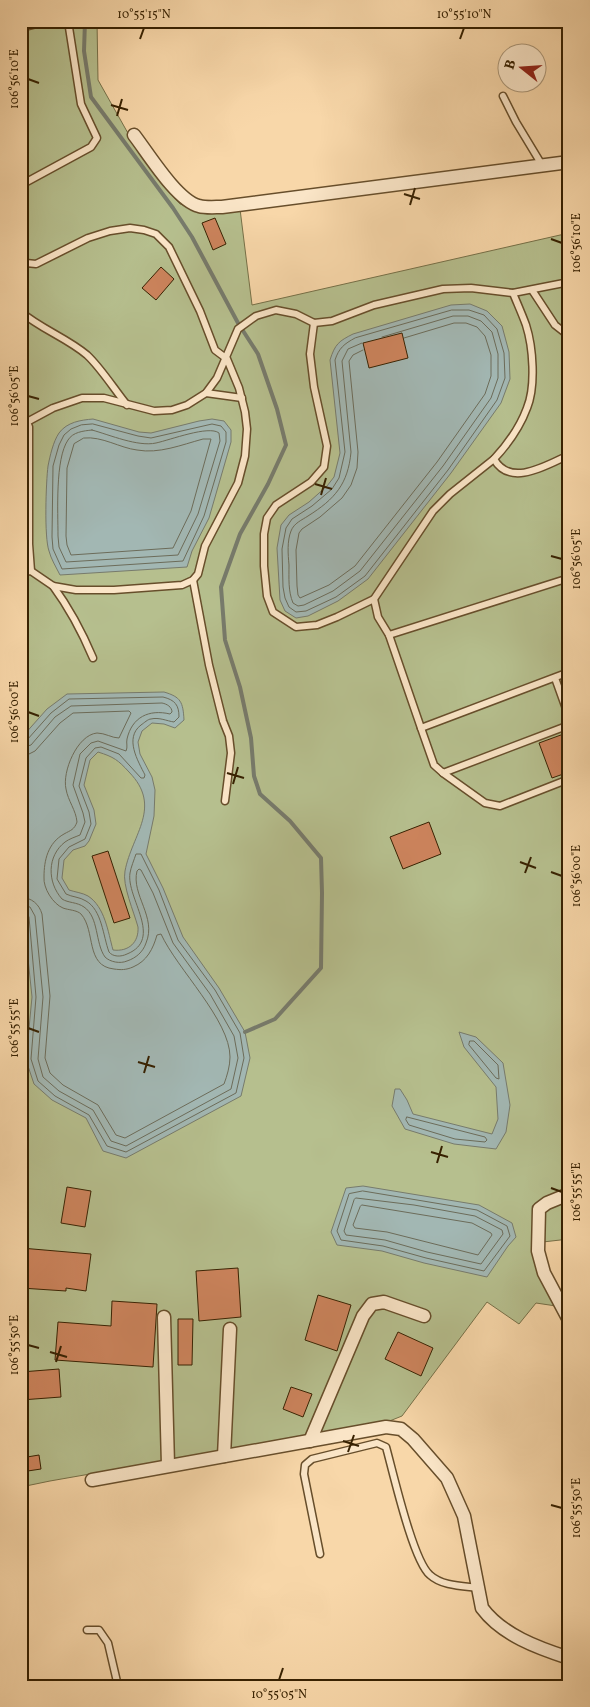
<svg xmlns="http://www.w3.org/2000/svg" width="590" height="1707" viewBox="0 0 590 1707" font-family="Vollkorn,serif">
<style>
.green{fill:#b6bf8e;stroke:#767048}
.water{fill:#a2b7b3;stroke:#777b6c;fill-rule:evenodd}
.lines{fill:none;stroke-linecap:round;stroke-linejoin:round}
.shore{stroke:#6c6c5a;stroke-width:1}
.stream{stroke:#777b6c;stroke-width:4}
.building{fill:#cd845d;stroke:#372101}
.lane-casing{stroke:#674e2b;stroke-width:9}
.street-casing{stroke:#674e2b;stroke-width:15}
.lane{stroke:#fae5c7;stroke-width:6}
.street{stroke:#fae5c7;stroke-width:12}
.ticks{fill:none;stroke:#372101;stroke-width:2}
.neatline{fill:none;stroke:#372101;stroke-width:2}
.ticks-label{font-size:12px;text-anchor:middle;fill:#372101}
</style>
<rect width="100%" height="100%" fill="#f8d7a9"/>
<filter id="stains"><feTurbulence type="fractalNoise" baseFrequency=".004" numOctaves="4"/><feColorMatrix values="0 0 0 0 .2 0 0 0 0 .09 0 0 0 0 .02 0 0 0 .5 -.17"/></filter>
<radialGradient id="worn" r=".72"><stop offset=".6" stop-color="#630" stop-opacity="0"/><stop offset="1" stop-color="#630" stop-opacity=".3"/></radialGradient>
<polygon class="green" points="21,21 97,21 98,80 129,135 165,188 180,204 201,211 240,209 252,305 569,233 569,1239 534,1243 556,1306 536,1303 519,1324 487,1302 402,1416 387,1422 50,1481 21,1487"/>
<g class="water">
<path d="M470 304 487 311 502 326 509 352 510 379 501 403 451 473 368 579 338 601 308 616 296 618 285 611 280 600 277 548 281 525 289 515 309 502 327 486 334 477 340 453 330 360C335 344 339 341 353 334L451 305Z"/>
<path d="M93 419 139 432 151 433 199 421 212 419 224 421 231 430V442L209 518 192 551 187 567 60 575C56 567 51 559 49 551 44 537 46 482 48 466 50 456 53 442 59 433 67 422 81 420 93 419Z"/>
<path d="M164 692C181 697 183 702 184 720L175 728 164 724 152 723 142 731 138 742 140 754 152 777 155 790 154 816 146 854 163 888 183 937 219 988 245 1032 250 1058 241 1096 126 1158 103 1151 86 1118 52 1100 34 1084 26 1060 32 997 21 891V741L23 736 47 709 67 694ZM98 752C114 757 118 760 129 772 163 807 132 834 125 871 122 885 134 912 138 927 139 942 129 952 113 950 108 932 105 907 88 896 83 893 75 892 69 890L62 878 64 860 73 850 85 846 89 841 96 824 94 810 84 785 90 760Z"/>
<polygon points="459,1032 476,1037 503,1063 510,1105 506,1132 496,1149 454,1144 405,1129 392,1106 395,1089 400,1089 407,1100 413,1114 492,1134 498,1119 496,1087 464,1047"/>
<polygon points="363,1186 479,1205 512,1223 516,1237 508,1246 487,1277 424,1263 382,1251 337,1245 331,1232 346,1188"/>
</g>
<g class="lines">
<g class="shore">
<path d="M452 310H469L484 315 497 329 504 353 505 378 497 400 448 470 365 576 336 597 306 611 296 612 289 607 285 598 283 587 282 549 286 528 292 519 312 506 332 489 339 478 345 452 335 360C339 348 344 344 355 338Z"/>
<path d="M362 343 348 349 342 361 351 452C348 484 335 499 308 516 302 520 294 523 291 531 287 541 288 554 289 565 289 578 288 591 293 603L298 606 304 605 333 591 360 571 443 466 491 398 498 378V354L492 332 481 321 468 316H453L382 337"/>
<polyline points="363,350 353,355 349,361 358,452 357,468 351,485 342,498 320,517 302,529 299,533 296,550 297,586 298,595 300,598 329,585 355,566 437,462 485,394 491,376 491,355 485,336 477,327 466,323 454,323 404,338"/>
<polygon points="93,424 138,436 151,438 212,424 221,426 226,432 226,442 204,516 183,561 62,569 53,549 52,537 53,466 59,445 64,435 71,429 81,425"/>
<path d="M92 430C110 435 138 447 156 443 170 440 209 425 219 433L220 441 198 514 178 555 66 562 59 547 58 536C58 512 55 459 68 440 73 432 83 431 92 430Z"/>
<path d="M84 438C102 436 120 448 137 450 159 454 181 445 203 439H211L191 511 173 548 71 555 67 545 66 536 67 468 74 444Z"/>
<path d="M21 742 27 740 51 713 69 699 163 697C175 700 179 705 179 717L174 722C167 721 159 717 151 719 148 719 144 723 141 725 124 738 138 761 145 775L144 778H141L119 754 101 747 95 748 86 758 79 786 89 812 91 824 85 839 69 847 59 859 57 879 66 894C72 897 80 897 86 901 102 910 103 936 109 952 113 957 121 957 127 954 164 939 126 898 130 873 131 867 134 860 136 854H141L159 890 178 940 215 990 240 1033 244 1058 236 1093 126 1152 107 1146 89 1115 55 1096 38 1081 31 1059 36 997 29 917 26 912 21 911"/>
<path d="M21 748 31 745 55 717 71 706 162 703C167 704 172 707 172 712L170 714C149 709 132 717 127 739 126 743 128 747 126 751L98 741 91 743 80 754 73 785 83 813 85 822 80 835C75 837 69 839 65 842 47 856 47 882 62 899 68 903 77 902 84 907 99 917 95 943 105 957 110 962 120 964 127 961 136 958 143 952 146 943 157 917 131 895 137 871L139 869 141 870 153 893 173 943 210 994 234 1036 238 1058 231 1089 126 1146 111 1141 93 1110 59 1091 43 1077 38 1059 43 997 35 916 30 907 21 905"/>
<path d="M21 755 29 754 35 751 60 723 73 713 129 711 131 713 119 738C112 738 105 733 97 733 77 735 62 772 66 789 68 801 76 810 77 822 74 830 71 830 64 834 48 843 44 860 44 877 43 888 53 904 63 908 68 910 77 910 81 914 96 931 85 966 114 969 121 970 126 970 133 967 147 961 153 949 157 935L161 934C177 969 230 1020 230 1057 230 1066 227 1076 224 1084L125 1138 116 1135 98 1105 63 1085 50 1073 45 1058 50 996 42 914C39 904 32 898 21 897"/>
<polygon points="470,1041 474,1041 498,1065 499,1079 496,1078 469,1045"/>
<polygon points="407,1117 485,1137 487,1140 485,1142 455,1139 409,1125 406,1120"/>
<polygon points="363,1191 477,1210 507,1226 510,1236 484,1271 426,1258 383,1246 341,1240 337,1231 349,1194"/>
<polygon points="356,1198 414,1205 475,1216 502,1230 503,1234 481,1264 427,1252 385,1240 346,1235 344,1231 354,1200"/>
<polygon points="362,1205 472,1223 491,1233 492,1235 478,1255 387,1232 355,1228 353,1225 360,1207"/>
</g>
<polyline class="stream" points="85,21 84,51 91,97 173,208 192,237 238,323 258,354 277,409 286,445 268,484 240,534 221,587 225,640 240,687 251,738 254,776 260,794 290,821 321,858 322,893 321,968 275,1019 245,1032"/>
</g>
<g class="building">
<polygon points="215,218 226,244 213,250 202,223"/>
<polygon points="161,267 174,279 156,300 142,288"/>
<polygon points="402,333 408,358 369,368 363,343"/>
<polygon points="569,732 569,772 552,778 539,743"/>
<polygon points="429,822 441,854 403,869 390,837"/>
<polygon points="108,851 130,918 114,923 92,856"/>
<polygon points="67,1187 91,1191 85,1227 61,1223"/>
<polygon points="21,1248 91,1254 86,1291 66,1288 66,1291 21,1288"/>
<polygon points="238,1268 241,1317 199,1321 196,1271"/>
<polygon points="318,1295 351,1305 337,1351 305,1340"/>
<polygon points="112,1301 157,1304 153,1367 55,1360 58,1322 111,1326"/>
<polygon points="178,1319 193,1319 192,1365 178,1365"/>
<polygon points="398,1332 433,1348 421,1376 385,1359"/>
<polygon points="59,1369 61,1397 21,1400 21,1372"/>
<polygon points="291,1387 312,1394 303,1417 283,1409"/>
<polygon points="39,1455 41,1469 21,1472 21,1458"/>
</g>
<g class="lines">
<g class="lane-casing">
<g id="lane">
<polyline points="21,28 49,21"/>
<polyline points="503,96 516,122 542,165"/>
<polyline points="21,185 91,147 97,138 81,104 68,21"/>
<polyline points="21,259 26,263 36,264 88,238 110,231 130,228 144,230 156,234 169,247 200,311 215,350 227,359 239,388 245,412 247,429 245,456 238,483 205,546 198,574 193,580 182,585 114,590 76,590 53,586 31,571 21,572"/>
<polyline points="532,290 555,325 569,336"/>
<path d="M513 293C517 303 522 314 526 325 533 347 536 386 527 408 520 427 508 444 494 459 510 488 547 465 569 455"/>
<path d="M21 312C41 329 67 338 87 355 101 368 114 389 127 405"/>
<polyline points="314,323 310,354 314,387 327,446 324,467 311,482 276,505 267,518 264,534 264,566 267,596 273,612 296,627 317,625 337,617 374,599"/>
<polyline points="206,393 242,398"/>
<polyline points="21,408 29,427 29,544 31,571"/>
<polyline points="27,422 53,408 82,398 104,398 154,411 172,410 187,405 206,393 217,378 238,329 256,316 276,310 296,314 314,323 332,321 374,305 443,289 471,288 513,293 569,282"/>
<polyline points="193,580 209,665 223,721 229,736 231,753 225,801"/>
<path d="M53 586C70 609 82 632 93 658"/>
<polyline points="389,635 569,578"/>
<polyline points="569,672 421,728 434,765 443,773 564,727 569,724"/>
<polyline points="555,678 569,717"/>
<polyline points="421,728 389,635 378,617 374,599 433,511 450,494 494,459"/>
<polyline points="443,773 485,803 500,806 569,779"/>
<path d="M320 1554 304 1474 305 1465 312 1459 377 1443 386 1447C393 1472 413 1561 430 1575 442 1586 462 1586 478 1588"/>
<polyline points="87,1630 99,1630 108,1643 118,1686"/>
</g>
</g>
<g class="street-casing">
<g id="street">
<path d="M134 135C148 153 177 201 199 206 206 208 215 207 222 207L569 162"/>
<polyline points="569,1194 547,1203 539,1209 538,1251 544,1273 569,1320"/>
<polyline points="164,1317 168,1465"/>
<polyline points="310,1441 363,1316 372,1304 384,1302 424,1316"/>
<polyline points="224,1456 230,1329"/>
<path d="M92 1480 386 1427 401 1429 413 1439 447 1478 464 1516 482 1608C502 1635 538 1648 569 1658"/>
</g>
</g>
<use href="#lane" class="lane"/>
<use href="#street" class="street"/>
</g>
<path class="ticks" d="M140 39 144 28M460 39 464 28M28 79 39 83M111 105 128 110M117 116 122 99M404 194 420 199M410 205 415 188M551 239 562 243M28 396 39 399M315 484 332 489M321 495 326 478M551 556 562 559M28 712 39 716M227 773 244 778M233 784 238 767M520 862 536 868M551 872 562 876M525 873 531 857M28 1028 39 1032M138 1062 155 1067M144 1073 149 1056M431 1152 448 1157M437 1163 442 1146M551 1188 562 1192M28 1345 39 1348M50 1352 67 1357M56 1362 61 1346M343 1441 359 1446M348 1452 354 1435M551 1505 562 1508M279 1680 283 1668"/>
<rect width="590" height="1707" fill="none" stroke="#f8d7a9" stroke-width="55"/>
<g transform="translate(522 68) rotate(287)"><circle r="24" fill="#fae5c7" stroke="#ac9778"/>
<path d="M0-4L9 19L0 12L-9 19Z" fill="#8f2418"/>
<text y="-8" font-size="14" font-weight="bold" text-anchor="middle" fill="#372101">B</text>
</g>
<rect x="28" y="28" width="534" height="1652" class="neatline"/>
<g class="ticks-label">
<text x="144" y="18">10°55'15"N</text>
<text x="464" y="18">10°55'10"N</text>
<text transform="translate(14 79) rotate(-90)" y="4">106°56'10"E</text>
<text transform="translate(576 243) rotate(-90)" y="4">106°56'10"E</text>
<text transform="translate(14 396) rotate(-90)" y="4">106°56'05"E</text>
<text transform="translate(576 559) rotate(-90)" y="4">106°56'05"E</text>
<text transform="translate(14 712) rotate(-90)" y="4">106°56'00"E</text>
<text transform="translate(576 876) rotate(-90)" y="4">106°56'00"E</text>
<text transform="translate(14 1028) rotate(-90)" y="4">106°55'55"E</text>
<text transform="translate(576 1192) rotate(-90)" y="4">106°55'55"E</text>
<text transform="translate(14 1345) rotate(-90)" y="4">106°55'50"E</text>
<text transform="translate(576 1508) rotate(-90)" y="4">106°55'50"E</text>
<text x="279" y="1698">10°55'05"N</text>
</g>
<rect width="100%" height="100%" filter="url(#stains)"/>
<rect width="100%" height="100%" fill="url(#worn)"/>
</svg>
